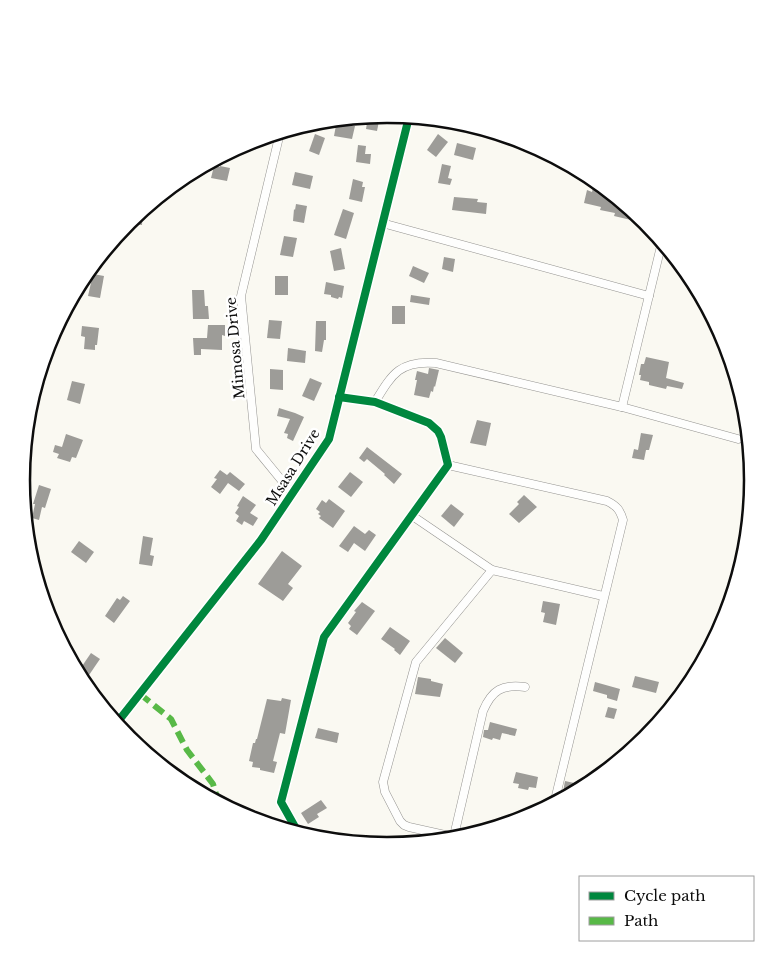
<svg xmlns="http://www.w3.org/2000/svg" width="774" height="961" viewBox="0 0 774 961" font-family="'Libre Baskerville',serif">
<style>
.building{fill:#9d9c98}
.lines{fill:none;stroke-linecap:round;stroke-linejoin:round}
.minor-casing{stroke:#949390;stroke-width:9}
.minor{stroke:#fefefd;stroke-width:8}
.quiet{stroke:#58b947;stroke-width:6;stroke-dasharray:12 6;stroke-linecap:butt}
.cycleway-casing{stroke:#fff;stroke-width:11}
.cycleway{stroke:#00873e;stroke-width:8}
.labels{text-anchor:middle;stroke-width:5;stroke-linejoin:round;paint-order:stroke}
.street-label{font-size:14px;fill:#0d0d0d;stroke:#fff}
.rim{fill:none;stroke:#0d0d0d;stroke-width:2.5}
</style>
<rect width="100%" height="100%" fill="#faf9f2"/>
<g class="building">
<polygon points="373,116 380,116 377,131 366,129 368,117"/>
<polygon points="346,119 345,124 355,126 352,139 334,136 337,120"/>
<polygon points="315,134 325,138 319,155 309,151"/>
<polygon points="438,134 448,142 436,157 427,150"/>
<polygon points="457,143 476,148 473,160 454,155"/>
<polygon points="358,145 366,146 365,154 371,154 370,164 356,162"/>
<polygon points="442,164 451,166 448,178 452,179 450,185 438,183"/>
<polygon points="214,166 220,167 220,166 230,168 227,181 211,178"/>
<polygon points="295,172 313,176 310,189 292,185"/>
<polygon points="353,179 363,182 362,187 365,187 362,202 349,199"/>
<polygon points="594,183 600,185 605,189 604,194 609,195 608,199 622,202 633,211 631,220 614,216 615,213 600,210 601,207 584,203 587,190 592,192"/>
<polygon points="454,197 478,199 477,202 487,203 486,214 452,210"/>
<polygon points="296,204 307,206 304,223 293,221 294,209 295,210"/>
<polygon points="343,209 354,213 346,239 334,235"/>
<polygon points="143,210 142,225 131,224 132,219"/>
<polygon points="284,236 297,238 293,257 280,255"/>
<polygon points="341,248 345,269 334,271 330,251"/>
<polygon points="444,257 455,259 453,272 442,269"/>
<polygon points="413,266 429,273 424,283 409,276"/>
<polygon points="93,274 104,276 100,298 88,296"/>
<rect x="275" y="276" width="13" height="19"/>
<polygon points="326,282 344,286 342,298 339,297 338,299 331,297 331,295 324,294"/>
<polygon points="192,290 204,290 205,306 208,306 209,319 193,319"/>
<polygon points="411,295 430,298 429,305 410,302"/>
<rect x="392" y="306" width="13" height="18"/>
<polygon points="269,320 282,321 280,339 267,338"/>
<polygon points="316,321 326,321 326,340 324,340 322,352 315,351"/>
<polygon points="208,325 225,325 225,336 222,335 222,350 201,349 201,355 194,355 193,338 207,338"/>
<polygon points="82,326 99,328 97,345 95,345 95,350 84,349 85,337 81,336"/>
<polygon points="288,348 306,351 305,363 287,361"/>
<polygon points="646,357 669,362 666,378 684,383 682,389 667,386 666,389 649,385 649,382 640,380 641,375 639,375 641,364 644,364"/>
<polygon points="429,368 439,370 435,387 434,386 433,392 431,391 429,398 414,395 417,380 415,380 417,371 428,374"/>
<polygon points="270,369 283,370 283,390 270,389"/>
<polygon points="310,378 322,383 314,401 302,396"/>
<polygon points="72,381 85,384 80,404 67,400"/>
<polygon points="279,408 295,413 304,417 293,441 287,438 288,434 284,433 290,419 277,416"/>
<polygon points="477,420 491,423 486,446 470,443"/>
<polygon points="641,433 653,435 649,450 646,450 644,460 632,458 634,449 638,450"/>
<polygon points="66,434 83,440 76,458 72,457 70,462 57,458 59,454 53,452 55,445 62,447"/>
<polygon points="367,447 402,474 394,484 384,475 385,474 367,459 364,462 359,458"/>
<polygon points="220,470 227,475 230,472 245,484 239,491 228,483 220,494 211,487 217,479 214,478"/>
<polygon points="350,472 363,482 351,497 338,487"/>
<polygon points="39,485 51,489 45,508 42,507 39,520 32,518 35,504 33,504"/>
<polygon points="524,495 537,507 519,523 509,514 519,504 517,502"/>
<polygon points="243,496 256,505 250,513 258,518 253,526 244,521 242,525 236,521 239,516 235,513 239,507 237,506"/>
<polygon points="329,499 345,511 333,528 319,518 321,516 318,514 320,512 316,509 322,500 326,503"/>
<polygon points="451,504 464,514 454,527 441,516"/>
<polygon points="354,526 365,534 369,530 376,535 365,551 354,543 348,552 339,546"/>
<polygon points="143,536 153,538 150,555 154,556 152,566 139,564"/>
<polygon points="79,541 94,552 86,563 71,552"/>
<polygon points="282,551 302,566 288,584 293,588 283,601 258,584"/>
<polygon points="123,596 130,601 114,623 105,616 117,598 120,600"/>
<polygon points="543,601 560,604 556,625 543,622 545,613 541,612"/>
<polygon points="362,602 375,611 357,635 349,629 351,626 348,623 356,612 354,611"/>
<polygon points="390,627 410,641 400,655 394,650 395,649 381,639"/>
<polygon points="445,638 463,653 455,663 436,648"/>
<polygon points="91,653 100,659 87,678 78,672"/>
<polygon points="635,676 659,682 656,693 632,687"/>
<polygon points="418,677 431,679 431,681 443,684 440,697 415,694"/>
<polygon points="595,682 620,689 617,701 607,698 607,695 593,691"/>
<polygon points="282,698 291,700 285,734 280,733 273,761 277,762 274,773 260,770 260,768 252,767 253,762 249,761 253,743 255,743 256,739 257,739 267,699 281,701"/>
<polygon points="608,707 617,709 614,719 605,717"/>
<polygon points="490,722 517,729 515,736 502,733 500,740 493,738 492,740 483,737 484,730 488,730"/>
<polygon points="318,728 339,733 337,743 315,738"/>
<polygon points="516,772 538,777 536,788 529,787 528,790 518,788 519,784 513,783"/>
<polygon points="565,781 588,786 573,794 563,792"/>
<polygon points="321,800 327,808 317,814 319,817 308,824 301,813"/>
</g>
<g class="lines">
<g class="minor-casing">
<g id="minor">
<polyline points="280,133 241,296 256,449 292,493"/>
<polyline points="382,223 649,296"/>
<path d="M375 402C392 374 400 360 436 363L622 407 738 439"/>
<polyline points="622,407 662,242"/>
<path d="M448 465 607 501C617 506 620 510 623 520L554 804"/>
<polyline points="411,515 492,570 603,596"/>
<polyline points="116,724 261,540 329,439 409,117"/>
<polyline points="299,834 281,802 324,637 448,465 441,437 438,431 429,423 375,402 339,397"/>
<polyline points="454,837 409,827 404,825 400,821 385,792 383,782 416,662 492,570"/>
<path d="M453 840 483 711C492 690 502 684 525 687"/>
</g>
</g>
<use href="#minor" class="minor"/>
<g class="quiet">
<polyline points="140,694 171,719 187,750 213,784 216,794 222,805"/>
<polyline points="237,813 253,816"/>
</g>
<g class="cycleway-casing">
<g id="cycleway">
<polyline points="116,724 261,540 329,439 409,117"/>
<polyline points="299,834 281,802 324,637 448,465 441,437 438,431 429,423 375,402 339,397"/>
</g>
</g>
<use href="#cycleway" class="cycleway"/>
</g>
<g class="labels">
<g class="street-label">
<text transform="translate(235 348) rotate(-95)" y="5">Mimosa Drive</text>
<text transform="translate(293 467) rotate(-58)" y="5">Msasa Drive</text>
</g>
</g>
<path d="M0 0H774V961H0ZM30 480a357 357 0 1 1 714 0a357 357 0 1 1-714 0Z" fill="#fff" fill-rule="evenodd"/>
<path class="rim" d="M30 480a357 357 0 1 1 714 0a357 357 0 1 1-714 0Z"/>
<rect x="579" y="876" width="175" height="65" fill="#ffffff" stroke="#9e9e9e"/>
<rect x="589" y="892" width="25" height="8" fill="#00873e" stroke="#9e9e9e"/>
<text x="624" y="901" font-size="15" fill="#0d0d0d">Cycle path</text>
<rect x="589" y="917" width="25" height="8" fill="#58b947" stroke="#9e9e9e"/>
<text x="624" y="926" font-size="15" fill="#0d0d0d">Path</text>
</svg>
